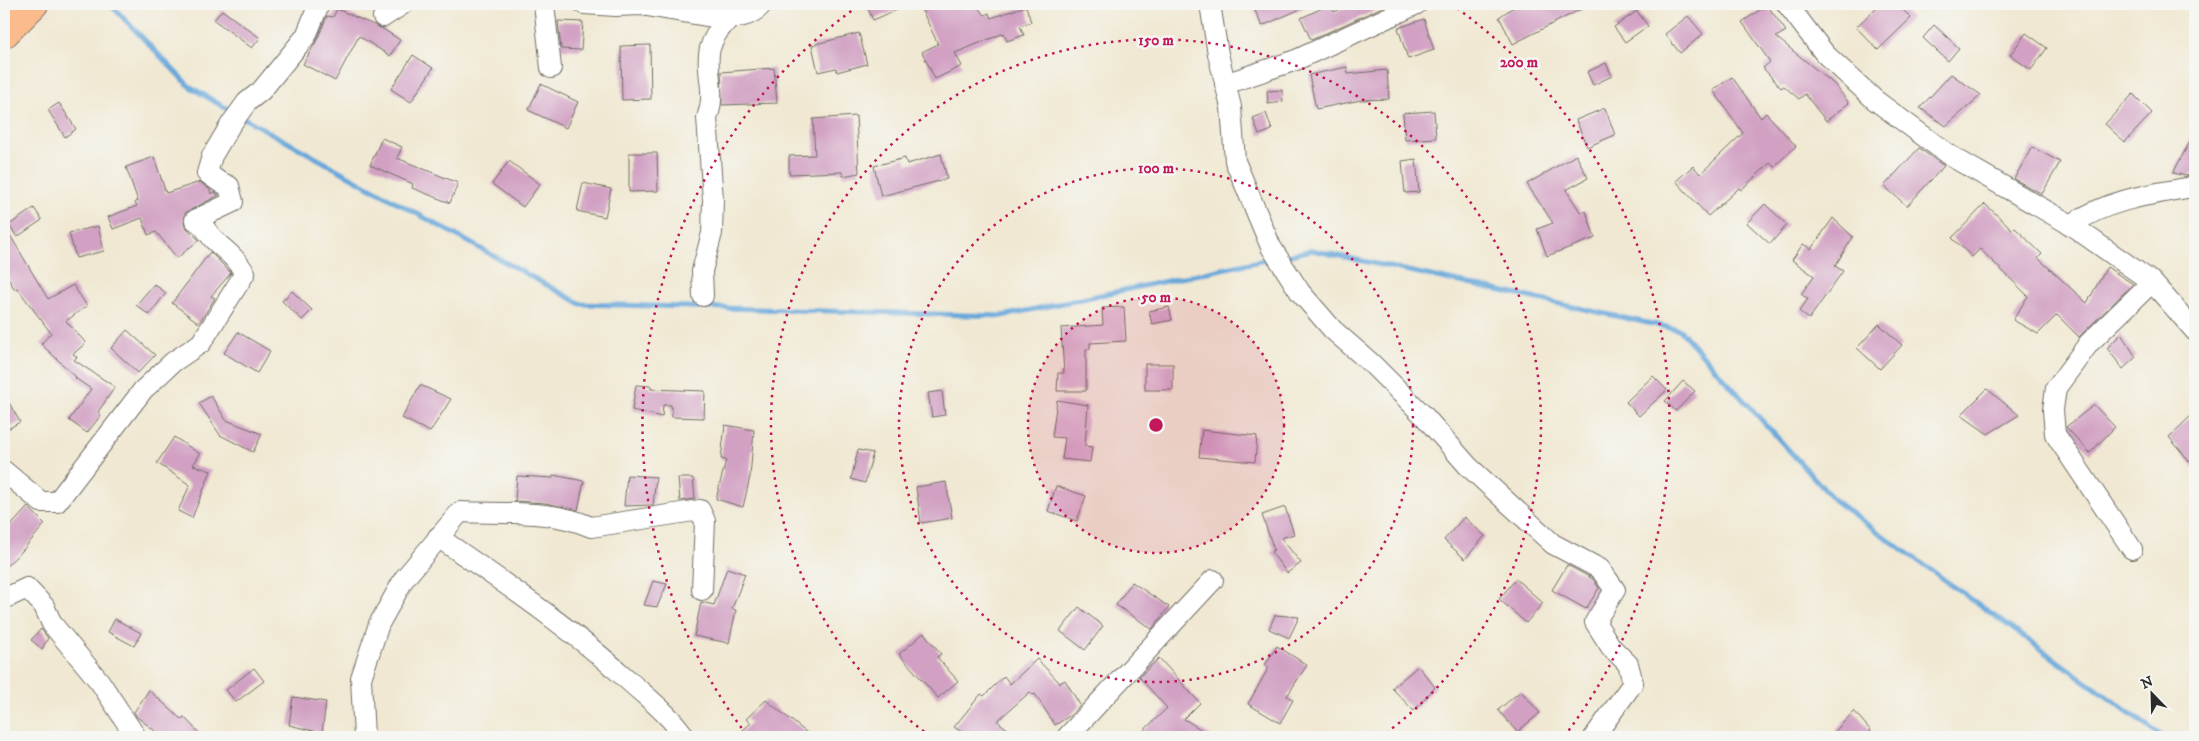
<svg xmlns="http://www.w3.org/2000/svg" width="2199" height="741" viewBox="0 0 2199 741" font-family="'IM FELL DW Pica',serif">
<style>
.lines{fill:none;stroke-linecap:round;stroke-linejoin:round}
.stream{stroke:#68a7da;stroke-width:5}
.building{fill:#d1a0c3}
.minor-casing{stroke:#706d65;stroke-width:22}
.trunk-casing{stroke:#706d65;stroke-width:30}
.minor{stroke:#fff;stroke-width:20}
.trunk{stroke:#fbbb8d;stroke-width:28}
.ring{fill:none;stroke:#c2185b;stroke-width:2.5;stroke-dasharray:2.5 5}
.centre{fill:#c2185b;stroke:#f6f6f2;stroke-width:2.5}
.ring-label{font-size:15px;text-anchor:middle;font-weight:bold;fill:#c2185b;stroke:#f6f6f2;stroke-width:5;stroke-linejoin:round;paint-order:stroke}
</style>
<rect width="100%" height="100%" fill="#f6f6f2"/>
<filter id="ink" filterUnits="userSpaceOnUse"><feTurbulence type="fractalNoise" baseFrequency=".02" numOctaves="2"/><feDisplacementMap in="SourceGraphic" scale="10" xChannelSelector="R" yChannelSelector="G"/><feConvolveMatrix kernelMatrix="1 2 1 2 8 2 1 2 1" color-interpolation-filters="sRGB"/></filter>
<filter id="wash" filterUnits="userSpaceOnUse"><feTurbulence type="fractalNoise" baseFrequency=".0096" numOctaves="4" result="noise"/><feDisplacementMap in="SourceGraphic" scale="20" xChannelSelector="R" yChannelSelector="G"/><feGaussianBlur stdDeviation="1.12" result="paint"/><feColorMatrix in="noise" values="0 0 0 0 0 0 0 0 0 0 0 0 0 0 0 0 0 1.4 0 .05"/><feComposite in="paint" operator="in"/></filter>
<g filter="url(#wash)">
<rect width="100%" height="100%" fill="#f0e8d2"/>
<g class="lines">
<g class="stream">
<polyline points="110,4 189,86 234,113"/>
<polyline points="242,117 581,304 1002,316 1274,258"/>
<polyline points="1282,257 1312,250 1680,330 1835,501 2163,737"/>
</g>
</g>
<g id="blocks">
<g class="building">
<polygon points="866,4 911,4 873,20"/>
<polygon points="919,4 974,4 985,15 989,13 991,18 1026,6 1031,22 1020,26 1024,35 1007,41 1004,33 955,53 962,66 935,79 922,52 938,44"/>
<polygon points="1252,4 1312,4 1262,26"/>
<polygon points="1331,4 1334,12 1351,4 1389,4 1311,40 1301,18"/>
<polygon points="1518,4 1591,4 1513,44 1499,17"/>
<polygon points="1880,4 1897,4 1911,18 1878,50 1856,27"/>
<polygon points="1767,5 1786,31 1776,37 1834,84 1849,103 1826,121 1805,94 1799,99 1784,86 1781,88 1763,68 1770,62 1742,22"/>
<polygon points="337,9 383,29 400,40 390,56 359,36 335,81 303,64 317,40 327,16 333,17"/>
<polygon points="222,10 260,38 252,48 214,20"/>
<polygon points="1637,11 1648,26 1625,42 1614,27"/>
<polygon points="1688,16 1703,34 1680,53 1665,34"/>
<polygon points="1424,19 1434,50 1408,59 1398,28"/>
<polygon points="558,21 583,22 581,50 561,49"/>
<polygon points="1934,25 1959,48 1948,61 1923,38"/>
<polygon points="859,33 867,64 837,72 836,68 818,72 812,45"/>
<polygon points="2026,33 2047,48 2031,70 2010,55"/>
<polygon points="650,45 651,99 622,100 621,46"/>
<polygon points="413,55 433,68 411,102 391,89"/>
<polygon points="1606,63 1612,76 1593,85 1587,72"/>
<polygon points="1347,67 1348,74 1387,70 1389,99 1361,100 1316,109 1309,75"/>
<polygon points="774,68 777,103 722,105 721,72"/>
<polygon points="1951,74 1981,95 1946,126 1920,108"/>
<polygon points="1732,77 1761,118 1766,113 1796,146 1774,167 1770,163 1741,190 1739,188 1708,216 1676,181 1693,166 1700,174 1743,133 1713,90"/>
<polygon points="541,84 578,102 566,128 528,110"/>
<polygon points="1282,90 1283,102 1268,104 1267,91"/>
<polygon points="2133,94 2152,113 2125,142 2105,124"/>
<polygon points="59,103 76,129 65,137 48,110"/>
<polygon points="1605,108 1615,135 1587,147 1576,120"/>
<polygon points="1434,111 1436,138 1405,140 1403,113"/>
<polygon points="1266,113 1272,130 1259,135 1253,118"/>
<polygon points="856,116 859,173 843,176 842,172 789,174 789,156 815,155 813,119"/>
<polygon points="2195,132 2195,172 2186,176 2173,173"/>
<polygon points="382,138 402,147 397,158 458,183 450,203 412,188 413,184 370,165"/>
<polygon points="2032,147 2060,162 2042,194 2014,179"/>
<polygon points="1919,148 1944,166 1907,206 1884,186"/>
<polygon points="629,153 657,153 658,191 629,192"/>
<polygon points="941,154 947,179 881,196 874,166 905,158 907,164"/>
<polygon points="1576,155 1588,178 1566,190 1581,213 1586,211 1595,238 1547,256 1537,229 1553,223 1527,184"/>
<polygon points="154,157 166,193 200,182 210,190 211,194 214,192 219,195 185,213 184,225 199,240 177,258 156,232 148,235 142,218 113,229 108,217 137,206 135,202 138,201 126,167"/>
<polygon points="1416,159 1419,192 1405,193 1402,161"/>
<polygon points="509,161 540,184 523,207 492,184"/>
<polygon points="583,183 611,189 605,217 577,211"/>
<polygon points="1765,204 1787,225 1770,244 1747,223"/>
<polygon points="1985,204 2013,230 2015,228 2042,254 2038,258 2087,303 2107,267 2133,284 2079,337 2057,315 2038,334 2013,320 2028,296 1980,249 1972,257 1952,238"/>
<polygon points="34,208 42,220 17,237 9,225"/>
<polygon points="1833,218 1853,237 1835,266 1843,271 1809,319 1799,311 1808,299 1801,294 1814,276 1792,260 1803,244 1811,249"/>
<polygon points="4,225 48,299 73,285 87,306 66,321 86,343 73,354 77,357 74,360 115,387 98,412 101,415 87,433 69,420 91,389 75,378 76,377 41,344 51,333 17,288 15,290 4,271"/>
<polygon points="98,226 104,251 76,258 69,233"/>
<polygon points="210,252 231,273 211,296 215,298 199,323 172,303"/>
<polygon points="154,284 166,293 149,315 136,305"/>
<polygon points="292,291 312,310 302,320 282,301"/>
<polygon points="1124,307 1126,341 1090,343 1090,349 1086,349 1086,391 1057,391 1058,373 1064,373 1061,328 1103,325 1102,308"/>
<polygon points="1169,307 1172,320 1152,324 1149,311"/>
<polygon points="1879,324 1902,345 1880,369 1857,348"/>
<polygon points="127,330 155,355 138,373 111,348"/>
<polygon points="238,332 270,351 257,373 224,353"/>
<polygon points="2121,334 2136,357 2123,369 2107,348"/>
<rect x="1145" y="364" width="28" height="26"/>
<polygon points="1653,376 1667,390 1639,416 1626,402"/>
<polygon points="1683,381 1695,391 1676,411 1665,401"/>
<polygon points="420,385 451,399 430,432 402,418"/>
<polygon points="636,385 651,386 651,389 705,391 704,418 672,417 671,405 663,405 662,417 632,410"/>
<polygon points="1987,389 2019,415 1988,434 1961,415"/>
<polygon points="942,391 945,415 932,417 928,393"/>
<polygon points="4,394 20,422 4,431"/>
<polygon points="211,396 226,420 262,434 253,452 220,435 199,403"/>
<polygon points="1057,400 1088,405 1085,446 1092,447 1090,462 1062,459 1065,438 1052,437"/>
<polygon points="2094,405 2115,427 2090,453 2066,427"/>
<polygon points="2195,412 2195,468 2169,437"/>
<polygon points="725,425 754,430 750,477 743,507 716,499 726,460 721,459"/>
<polygon points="1202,430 1257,436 1255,462 1199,457"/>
<polygon points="174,437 200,454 193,465 211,471 192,518 178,511 190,485 157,463"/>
<polygon points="858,450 873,453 865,483 851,479"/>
<polygon points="553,475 584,481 578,510 545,503 515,501 517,476 553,478"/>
<polygon points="627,475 656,477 653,505 624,506"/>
<polygon points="678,478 693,478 695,499 680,501"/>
<polygon points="946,482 952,518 921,523 916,487"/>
<polygon points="1056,486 1086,496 1077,521 1048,511"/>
<polygon points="28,507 45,524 22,551 4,568 4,533"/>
<polygon points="1285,507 1294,534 1281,538 1301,563 1287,573 1271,552 1274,550 1262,515"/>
<polygon points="1464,517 1485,536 1465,559 1444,540"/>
<polygon points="1567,565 1593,579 1599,588 1586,609 1552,590"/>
<polygon points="727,568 745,574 732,609 736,610 729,643 694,636 701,602 714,605"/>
<polygon points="1516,579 1543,603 1526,623 1499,599"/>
<polygon points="653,581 667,584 657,607 644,605"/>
<polygon points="1132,582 1169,607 1152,629 1116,605"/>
<polygon points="1079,607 1103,626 1085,650 1060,631"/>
<polygon points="1275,615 1299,617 1289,638 1269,629"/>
<polygon points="115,619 141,633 134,646 108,632"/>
<polygon points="41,629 48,638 42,649 31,640"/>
<polygon points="924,633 941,654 937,657 958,681 938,698 899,654"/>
<polygon points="1277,646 1307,665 1287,696 1293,700 1280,723 1248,704 1269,667 1265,665"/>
<polygon points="1159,658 1200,703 1184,719 1213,737 1137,737 1167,708 1139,677"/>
<polygon points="1037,659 1060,683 1065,680 1080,705 1071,715 1055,725 1035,694 1033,695 1030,692 997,721 1018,737 969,737 954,727 981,694 984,696 1004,676 1010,684"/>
<polygon points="1418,666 1435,687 1414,711 1392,688"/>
<polygon points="254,668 264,681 236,702 226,690"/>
<polygon points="149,690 181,719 184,717 203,737 163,737 137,717 134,712"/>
<polygon points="1521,691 1540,713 1517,732 1498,710"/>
<polygon points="293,697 326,702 322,733 289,725"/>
<polygon points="766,700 812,737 735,737 751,723 746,719"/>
<polygon points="1854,711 1871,731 1864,737 1830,737"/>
</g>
</g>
</g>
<g filter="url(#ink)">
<use href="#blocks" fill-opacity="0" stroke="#706d65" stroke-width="1"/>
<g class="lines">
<g class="minor-casing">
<g id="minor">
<polyline points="544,4 551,68"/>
<path d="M584 4 616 6 641 5 718 18C735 18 751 18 762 4"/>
<polyline points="1210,4 1218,54 1231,107 1235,161 1271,247 1300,292 1333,330 1372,364 1425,417 1468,466 1553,544 1600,569 1615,590 1595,622 1611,647 1628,664 1633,683 1594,737"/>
<polyline points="1787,4 1825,54 1875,100 1949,155 2071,225 2152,282 2195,331"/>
<polyline points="383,17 403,4"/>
<polyline points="1225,84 1296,60 1417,4"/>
<path d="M2071 225C2106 200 2151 194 2192 187L2195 184"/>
<path d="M703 296 702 271 712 233 713 200 707 118C722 80 689 56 730 18"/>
<path d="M4 471 41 502H57L143 390 173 362 201 343 245 273C233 255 229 254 215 241 208 234 204 224 195 220L233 202 229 186 218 181 207 173 212 156 231 124 247 102 261 91 306 36 319 4"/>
<path d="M438 537C504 583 570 627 629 681 649 699 670 715 685 737"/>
<polyline points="2132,549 2055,434 2053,410 2056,388 2089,343 2152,282"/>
<polyline points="4,597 8,597 27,588 44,606 52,624 100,682 136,737"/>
<path d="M364 737 361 678 379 624 404 579 460 512C502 514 552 509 591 527L700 510 705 521 702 590"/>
<polyline points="1067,737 1213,580"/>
</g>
</g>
<g class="trunk-casing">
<polyline id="trunk" points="4,34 34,4"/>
</g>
<use href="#minor" class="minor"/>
<use href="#trunk" class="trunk"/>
</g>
</g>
<circle cx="1156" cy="425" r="128" fill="#c2185b" fill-opacity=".12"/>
<g class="ring">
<circle cx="1156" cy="425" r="128"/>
<circle cx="1156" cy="425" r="257"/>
<path d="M930 736A385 385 0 1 1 1382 736"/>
<path d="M746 734A514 514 0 0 1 861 4M1451 4A514 514 0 0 1 1566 734"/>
</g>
<circle cx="1156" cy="425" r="8" class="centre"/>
<g class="ring-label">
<text x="1156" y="45">150 m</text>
<text x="1519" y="67">200 m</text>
<text x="1156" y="173">100 m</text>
<text x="1156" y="302">50 m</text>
</g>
<rect width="2199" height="741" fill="none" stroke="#f6f6f2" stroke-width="20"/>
<g transform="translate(2152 694) rotate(337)" stroke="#f6f6f2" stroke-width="4" paint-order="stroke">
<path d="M0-4L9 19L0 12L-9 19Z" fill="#2b2b2b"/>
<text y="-8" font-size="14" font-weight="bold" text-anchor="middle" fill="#2b2b2b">N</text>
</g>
</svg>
